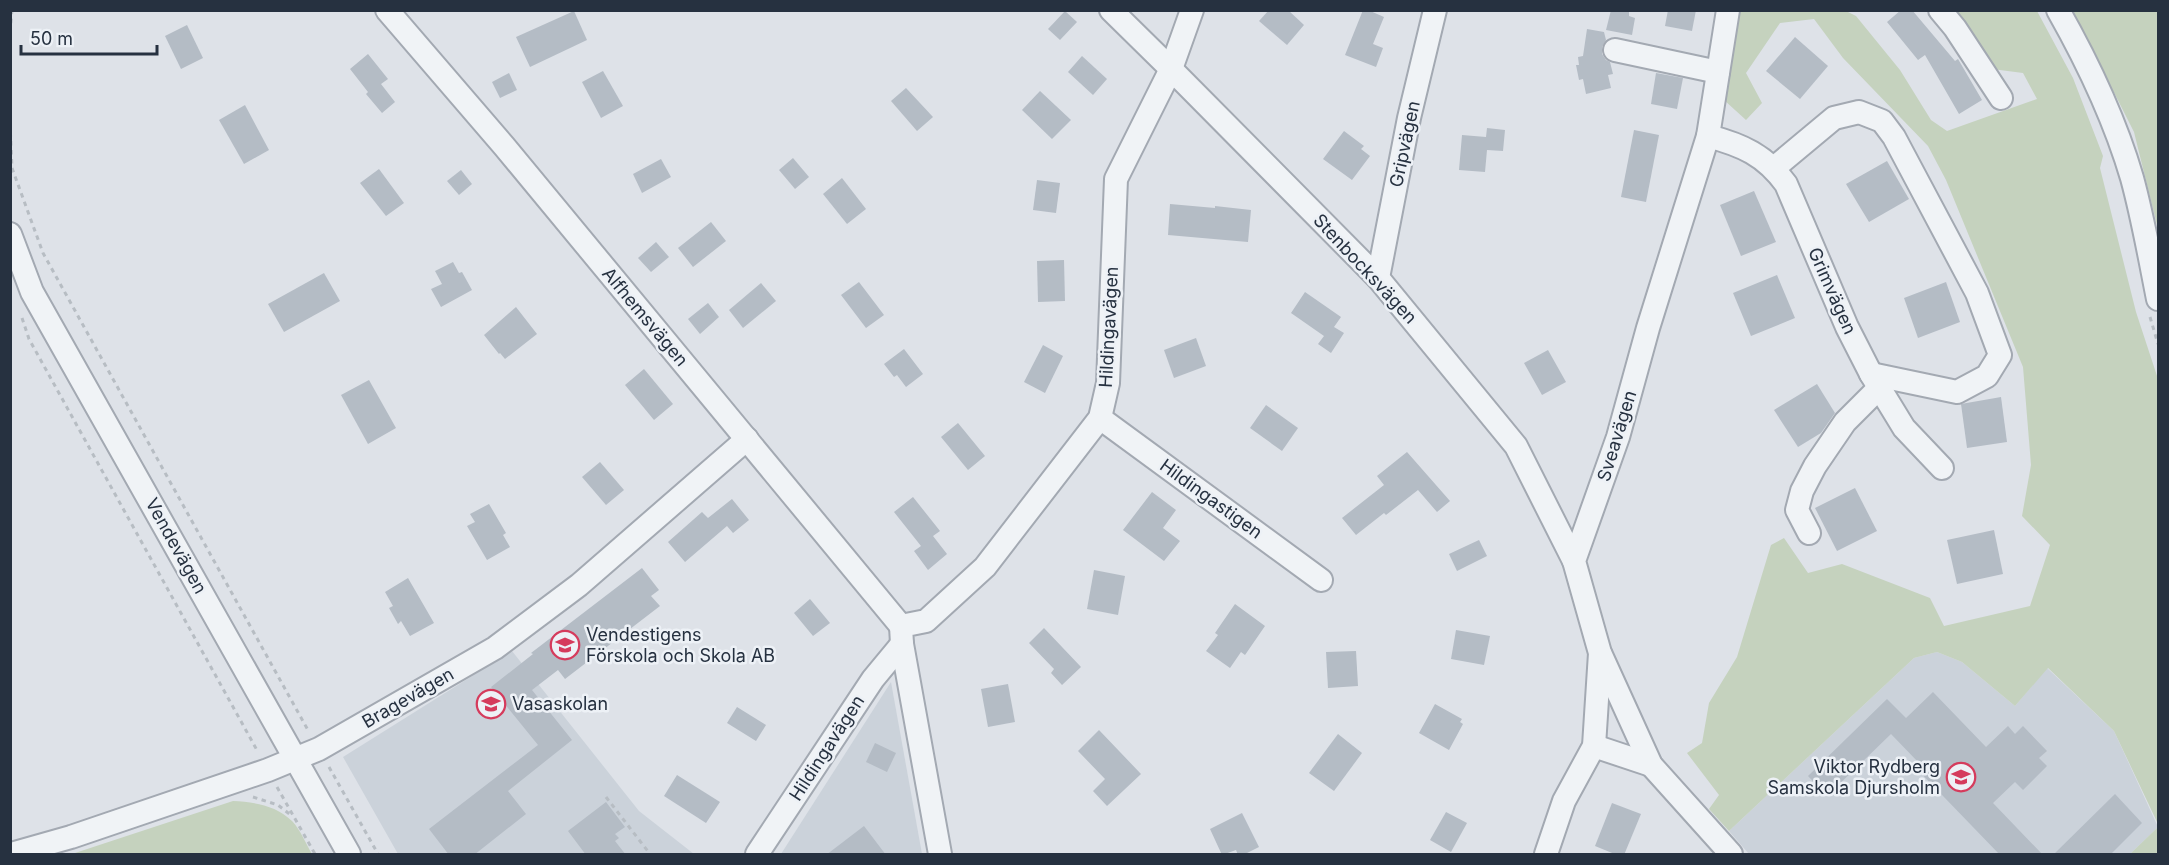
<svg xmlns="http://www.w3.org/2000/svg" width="2169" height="865" viewBox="0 0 2169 865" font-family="Inter,sans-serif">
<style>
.built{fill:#cbd2da}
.green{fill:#c5d2be}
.building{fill:#b4bcc5}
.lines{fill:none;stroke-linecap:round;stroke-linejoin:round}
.minor-casing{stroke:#a3a9b2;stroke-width:26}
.path{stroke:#b7bdc3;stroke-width:3;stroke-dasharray:4.5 4.5;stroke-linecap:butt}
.minor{stroke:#f0f3f6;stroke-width:22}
.labels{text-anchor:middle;stroke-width:5;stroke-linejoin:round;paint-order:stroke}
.street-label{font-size:18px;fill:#263140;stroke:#edf1f6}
.poi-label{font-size:18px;fill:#263140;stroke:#edf1f6;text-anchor:start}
</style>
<rect width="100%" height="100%" fill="#dee2e8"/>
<g class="built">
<polygon points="512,651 639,811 694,854 398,854 343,757"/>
<polygon points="1937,652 1962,662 2015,706 2047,668 2114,731 2158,827 2130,854 1749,854 1729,831 1914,658"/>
<polygon points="891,682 922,854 781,854"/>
</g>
<g class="green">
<polygon points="1738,11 1846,11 1856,16 1900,70 1931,120 1947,131 2037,99 2023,73 1992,69 1953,11 2037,11 2073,78 2103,156 2100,168 2136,312 2158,379 2158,824 2114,731 2048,668 2015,706 1962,662 1937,652 1914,658 1729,831 1709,809 1719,795 1687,753 1702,743 1709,703 1737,657 1771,545 1784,538 1808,573 1842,564 1930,598 1944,626 2030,606 2050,545 2022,516 2031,465 2023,367 1946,180 1928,146 1843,58 1814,19 1780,23 1746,73 1762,103 1746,120 1724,100"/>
<polygon points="2073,11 2158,11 2158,229 2134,132"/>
<path d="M233 801C253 802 276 805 292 821 300 829 306 844 312 854H72Z"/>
<polygon points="2158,827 2158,854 2130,854"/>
</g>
<g class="building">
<polygon points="1269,10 1288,10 1304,25 1287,45 1259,21"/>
<polygon points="1363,10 1368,10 1384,17 1373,44 1383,48 1376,67 1345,55"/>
<polygon points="1611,10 1629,10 1629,16 1635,18 1632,35 1606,30"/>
<polygon points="1668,10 1696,10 1692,31 1665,26"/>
<polygon points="1901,10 1912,10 1955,61 1958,59 1982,100 1959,114 1925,55 1918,60 1887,22"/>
<polygon points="574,11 587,40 530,67 516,37"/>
<polygon points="1065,11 1077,22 1060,40 1048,29"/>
<polygon points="187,25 203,58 181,69 165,36"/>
<polygon points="1587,29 1604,32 1606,40 1602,47 1602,54 1606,60 1610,62 1613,74 1608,75 1611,88 1586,94 1583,79 1579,80 1576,65 1579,65 1578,57 1583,56"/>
<polygon points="1795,37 1828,66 1800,99 1766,71"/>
<polygon points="368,54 388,79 381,84 395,102 382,113 366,94 368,92 350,69"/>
<polygon points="1082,56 1107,79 1093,95 1068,72"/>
<polygon points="603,71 623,106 601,118 582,82"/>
<polygon points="509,73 517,90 500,98 492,82"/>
<polygon points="1656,73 1683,78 1677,109 1651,104"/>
<polygon points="906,88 933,117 917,131 891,101"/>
<polygon points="1040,91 1071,120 1052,139 1022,110"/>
<polygon points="245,105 269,150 244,164 219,120"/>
<polygon points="1487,128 1505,130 1503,151 1487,150 1485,172 1459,170 1462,135 1486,137"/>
<polygon points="1634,130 1659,135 1646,202 1621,197"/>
<polygon points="1344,131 1364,146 1361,149 1370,156 1352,180 1323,159"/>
<polygon points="793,158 809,177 795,189 779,170"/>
<polygon points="661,159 671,177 642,193 633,174"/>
<polygon points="1887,161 1909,199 1869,222 1846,184"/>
<polygon points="379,169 404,203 386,216 360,183"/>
<polygon points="461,170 472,184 459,195 447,181"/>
<polygon points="842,178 866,209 847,224 823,194"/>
<polygon points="1037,180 1060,183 1056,213 1033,210"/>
<polygon points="1754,191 1776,242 1741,256 1720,205"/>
<polygon points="1170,204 1215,208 1215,206 1251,210 1248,242 1168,235"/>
<polygon points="711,222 726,241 693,267 678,248"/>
<polygon points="656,242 669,257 651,272 638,258"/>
<polygon points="1064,260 1065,301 1038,302 1037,261"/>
<polygon points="453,262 459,273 462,272 472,290 441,307 431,289 442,284 435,271"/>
<polygon points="324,273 340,301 284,332 268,304"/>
<polygon points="1777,275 1795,318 1751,336 1733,293"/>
<polygon points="859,282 884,315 866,328 841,295"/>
<polygon points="1946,282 1960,322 1918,338 1904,298"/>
<polygon points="761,283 776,301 743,328 729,310"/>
<polygon points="1305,292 1341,317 1334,327 1344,333 1331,353 1318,344 1324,336 1291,313"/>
<polygon points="708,303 719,317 700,334 688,319"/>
<polygon points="516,307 537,334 505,359 500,353 499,354 484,335"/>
<polygon points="1196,338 1206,366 1174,378 1164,350"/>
<polygon points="1043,345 1063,356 1045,393 1024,382"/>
<polygon points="904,349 923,374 906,387 897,375 894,377 884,364"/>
<polygon points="1548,350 1566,382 1542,395 1524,363"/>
<polygon points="644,369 673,404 654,420 625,385"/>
<polygon points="369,380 396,428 368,444 341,395"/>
<polygon points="1817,384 1835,413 1821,433 1798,447 1774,410"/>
<polygon points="2001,397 2007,442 1967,448 1961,404"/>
<polygon points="1266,405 1298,428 1282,451 1250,428"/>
<polygon points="958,423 985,456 968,470 941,437"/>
<polygon points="1407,452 1450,501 1437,512 1418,490 1386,515 1384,513 1356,535 1342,518 1384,485 1377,476"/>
<polygon points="600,462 624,490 606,505 582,477"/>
<polygon points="1855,488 1877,531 1837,551 1815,508"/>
<polygon points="1152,492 1176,510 1163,528 1180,541 1164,561 1123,530"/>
<polygon points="913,497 940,531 933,536 947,554 928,570 914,551 921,546 894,512"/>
<polygon points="732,499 749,520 733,533 727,526 685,562 668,542 702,512 708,518"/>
<polygon points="489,504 506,533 503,535 510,547 487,560 467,526 475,522 470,514"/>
<polygon points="1994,530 2003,574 1957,584 1947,540"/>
<polygon points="1479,540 1487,556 1457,571 1449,554"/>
<polygon points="642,568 659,590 651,596 660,606 565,679 558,670 532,690 572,740 508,791 526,814 474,855 449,855 429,829 538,745 491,687 533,654 531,653"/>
<polygon points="1094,570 1125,576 1118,615 1087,609"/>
<polygon points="408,578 434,623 410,636 401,621 398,624 389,608 393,606 385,592"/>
<polygon points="810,599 830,623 813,636 794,613"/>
<polygon points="1235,604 1265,626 1245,655 1241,652 1230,668 1206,651 1218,635 1215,633"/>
<polygon points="1044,628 1081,667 1062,685 1051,673 1054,669 1029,643"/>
<polygon points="1456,630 1490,636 1484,665 1451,659"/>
<polygon points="1356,651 1358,686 1328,688 1326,652"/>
<polygon points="1008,684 1015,722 988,727 981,689"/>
<polygon points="1933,692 1986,747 2008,726 2015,734 2023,726 2047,751 2039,758 2047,766 2023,790 2015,782 1993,803 2043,855 2000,855 1915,767 1919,763 1891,734 1827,796 1808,776 1887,699 1906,718"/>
<polygon points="1435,704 1462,719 1460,722 1463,724 1449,750 1419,733"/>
<polygon points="737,707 766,725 756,741 727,723"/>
<polygon points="1099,730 1141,774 1107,806 1093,791 1105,779 1078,751"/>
<polygon points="1338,734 1362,753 1334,791 1309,773"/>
<polygon points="875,743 896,753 887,772 866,762"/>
<polygon points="677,775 720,802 706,823 664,796"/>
<polygon points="2115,794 2142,823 2110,855 2053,855"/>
<polygon points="606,802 625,827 615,834 619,838 615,841 626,855 586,855 568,831"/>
<polygon points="1612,803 1641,814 1624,855 1617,855 1595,846"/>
<polygon points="1446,812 1467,823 1451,852 1430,840"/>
<polygon points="1242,813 1259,847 1243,855 1238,855 1236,850 1222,855 1210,829"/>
<polygon points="864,826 886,855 826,855"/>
</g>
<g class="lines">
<g class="minor-casing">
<g id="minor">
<polyline points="387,10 504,146 901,626"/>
<polyline points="1111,10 1171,69 1378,278 1516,446 1574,561"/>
<polyline points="1940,10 1955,28 2001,98"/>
<path d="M2058 10C2088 63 2115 120 2132 178 2143 218 2150 259 2158 299"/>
<polyline points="1615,50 1718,72"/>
<path d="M1708 136C1742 145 1765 155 1786 184L1847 327 1871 374 1904 428 1942 468"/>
<polyline points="1774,168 1834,118 1859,112 1882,121 1894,137 1977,293 2000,355 1987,376 1957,392 1871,374"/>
<polyline points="10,234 32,292 349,854"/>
<polyline points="1378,278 1409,118 1435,10"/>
<polyline points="1100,418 1321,580"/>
<polyline points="1809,533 1797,510 1802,491 1815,466 1845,422 1879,388"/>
<polyline points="1601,655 1651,765 1731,854"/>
<polyline points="1594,746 1651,765"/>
<polyline points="11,854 71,837 268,770 319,749 495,648 579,585 747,439"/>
<polyline points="757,854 873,679 902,644"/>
<polyline points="940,854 902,644 901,626 926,621 985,567 1100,418 1108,383 1116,179 1171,69 1192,10"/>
<polyline points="1546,854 1564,801 1594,746 1600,653 1574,561 1618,437 1648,328 1708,136 1728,10"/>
</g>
</g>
<g class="path">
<polyline points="10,32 12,10"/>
<polyline points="10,123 12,168 43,253 309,732"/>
<polyline points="2150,317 2158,344"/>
<polyline points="22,318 29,339 258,752"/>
<polyline points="329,767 378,854"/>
<polyline points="277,787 315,854"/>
<polyline points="253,797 278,805 292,816"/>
<polyline points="606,797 650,854"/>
</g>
<use href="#minor" class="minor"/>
</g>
<defs>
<g id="school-ring" transform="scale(1.5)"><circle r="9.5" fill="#edf1f6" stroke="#d53b5c" stroke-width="1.5"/><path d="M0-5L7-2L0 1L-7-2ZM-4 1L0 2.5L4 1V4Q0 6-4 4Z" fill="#d53b5c"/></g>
</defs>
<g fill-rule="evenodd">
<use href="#school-ring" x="565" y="645"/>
<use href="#school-ring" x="491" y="704"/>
<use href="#school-ring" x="1961" y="777"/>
</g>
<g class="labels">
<g class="street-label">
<text transform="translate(1405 144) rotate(-78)" y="6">Gripvägen</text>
<text transform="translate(1365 269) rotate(47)" y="6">Stenbocksvägen</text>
<text transform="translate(1832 291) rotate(66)" y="6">Grimvägen</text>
<text transform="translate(645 317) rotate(50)" y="6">Alfhemsvägen</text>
<text transform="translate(1109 327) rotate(-87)" y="6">Hildingavägen</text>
<text transform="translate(1617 436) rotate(-73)" y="6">Sveavägen</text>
<text transform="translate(1211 499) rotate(36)" y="6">Hildingastigen</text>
<text transform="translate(176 546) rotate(61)" y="6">Vendevägen</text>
<text transform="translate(408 698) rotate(-30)" y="6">Bragevägen</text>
<text transform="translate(827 748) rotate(-57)" y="6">Hildingavägen</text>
</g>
<g class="poi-label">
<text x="586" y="641">Vendestigens<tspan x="586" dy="21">Förskola och Skola AB</tspan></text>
<text x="512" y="710">Vasaskolan</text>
<text x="1940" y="773" text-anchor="end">Viktor Rydberg<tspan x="1940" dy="21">Samskola Djursholm</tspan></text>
</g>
</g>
<rect width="2169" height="865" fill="none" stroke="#263140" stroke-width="24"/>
<path d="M21 45v9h136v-9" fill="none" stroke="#263140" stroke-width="3"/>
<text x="30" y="45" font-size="18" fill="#263140" stroke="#edf1f6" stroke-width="4.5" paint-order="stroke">50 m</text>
</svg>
